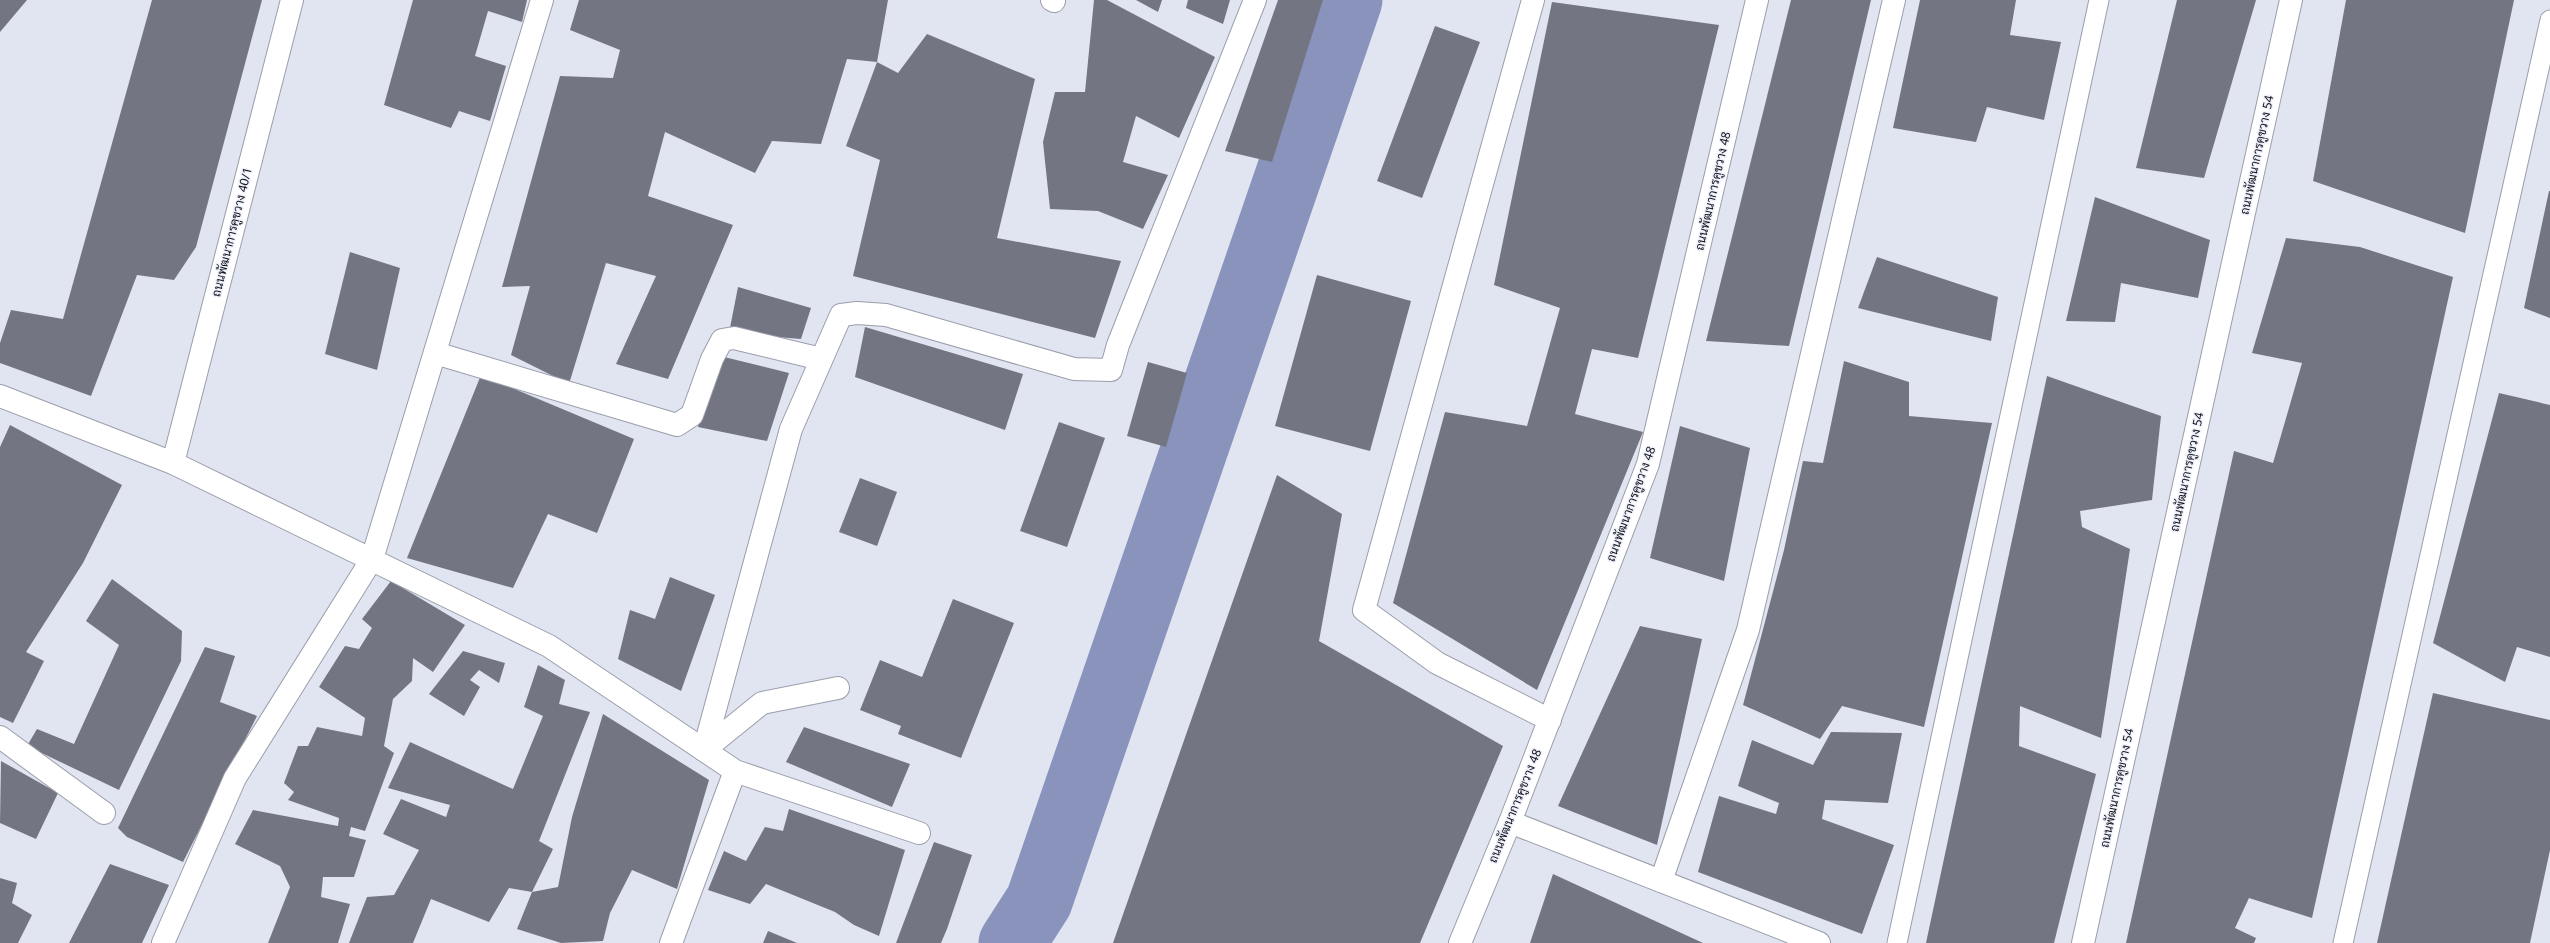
<svg xmlns="http://www.w3.org/2000/svg" width="2550" height="943" viewBox="0 0 2550 943" font-family="'Noto Sans',Sarabun,sans-serif">
<style>
.water{fill:#8993bc}
.lines{fill:none;stroke-linecap:round;stroke-linejoin:round}
.river{stroke:#8993bc;stroke-width:67}
.building{fill:#737682}
.service-casing{stroke:#9a9eaa;stroke-width:21}
.minor-casing{stroke:#9a9eaa;stroke-width:24}
.service{stroke:#fff;stroke-width:19}
.minor{stroke:#fff;stroke-width:22}
.labels{text-anchor:middle;stroke-width:3;stroke-linejoin:round;paint-order:stroke}
.street-label{font-size:12px;fill:#111217;stroke:#eff2fd}
</style>
<rect width="100%" height="100%" fill="#e1e5f2"/>
<polygon class="water" points="1039,901 1017,943 1012,943"/>
<g class="lines">
<polyline class="river" points="1012,943 1039,901 1349,0"/>
</g>
<g class="building">
<polygon points="0,0 27,0 0,32"/>
<polygon points="152,0 262,0 196,247 174,280 137,275 91,396 0,363 0,343 11,310 63,319"/>
<polygon points="413,0 527,0 522,22 488,11 475,56 506,66 490,121 459,111 451,128 384,105"/>
<polygon points="579,0 888,0 877,62 847,59 821,144 772,141 755,173 665,132 648,196 733,225 668,379 616,364 656,276 606,263 569,384 511,355 530,286 502,287 560,76 613,78 620,50 570,30"/>
<polygon points="1094,0 1107,0 1215,57 1179,138 1136,116 1123,162 1168,175 1143,229 1098,211 1050,209 1043,142 1055,92 1085,92"/>
<polygon points="1136,0 1162,0 1158,12"/>
<polygon points="1188,0 1230,0 1223,24 1186,8"/>
<polygon points="1278,0 1323,0 1272,162 1225,151"/>
<polygon points="1791,0 1871,0 1789,346 1706,341"/>
<polygon points="1920,0 2016,0 2010,35 2061,42 2044,120 1987,107 1976,142 1893,128"/>
<polygon points="2177,0 2256,0 2204,178 2136,168"/>
<polygon points="2346,0 2514,0 2465,233 2313,181"/>
<polygon points="1552,2 1719,25 1638,358 1592,349 1575,414 1643,432 1537,690 1393,603 1445,412 1527,426 1560,308 1494,285"/>
<polygon points="1435,26 1480,42 1422,198 1377,181"/>
<polygon points="927,34 1035,79 997,238 1121,261 1095,338 853,276 880,160 846,146 877,62 898,73"/>
<polygon points="2549,191 2550,191 2550,318 2524,308"/>
<polygon points="2095,197 2210,240 2198,298 2121,283 2115,322 2066,321"/>
<polygon points="2286,238 2360,247 2453,277 2312,918 2249,898 2235,928 2256,938 2254,943 2126,943 2234,451 2273,463 2302,363 2252,353"/>
<polygon points="350,252 400,268 377,370 325,354"/>
<polygon points="1877,257 1998,297 1991,341 1858,308"/>
<polygon points="1317,275 1411,301 1370,451 1275,426"/>
<polygon points="738,287 811,308 801,339 729,333"/>
<polygon points="865,327 1023,374 1005,430 855,377"/>
<polygon points="716,355 789,373 767,441 698,427"/>
<polygon points="1844,361 1909,382 1909,416 1992,423 1924,727 1842,706 1820,739 1743,705 1784,550 1803,461 1823,463"/>
<polygon points="1148,362 1187,373 1166,447 1127,436"/>
<polygon points="481,375 634,439 597,533 548,514 513,588 407,558"/>
<polygon points="2047,376 2161,416 2152,500 2080,511 2082,527 2130,549 2101,738 2020,706 2019,746 2096,774 2054,943 1926,943"/>
<polygon points="2499,393 2550,405 2550,657 2517,647 2505,682 2433,643"/>
<polygon points="1059,422 1105,438 1067,547 1020,531"/>
<polygon points="10,425 122,485 83,563 26,652 44,661 13,723 0,717 0,447"/>
<polygon points="1680,426 1750,448 1724,581 1650,558"/>
<polygon points="1277,475 1342,514 1319,641 1503,746 1420,943 1113,943"/>
<polygon points="860,478 897,492 877,546 839,532"/>
<polygon points="670,577 715,595 681,691 618,659 630,610 655,619"/>
<polygon points="112,579 182,631 181,661 119,790 27,746 37,729 74,744 119,645 86,621"/>
<polygon points="391,581 465,625 433,672 413,658 412,681 393,699 384,746 394,753 365,831 351,827 349,836 366,840 354,877 323,877 321,897 350,904 338,943 268,943 290,887 280,866 235,844 253,810 338,826 339,818 288,800 294,792 284,783 298,746 308,746 317,727 362,736 365,718 319,687 345,646 359,649 372,628 362,619"/>
<polygon points="953,599 1014,623 961,758 898,734 901,726 860,710 880,660 922,677"/>
<polygon points="1640,626 1702,639 1657,845 1558,806"/>
<polygon points="205,647 235,656 220,702 257,716 183,862 127,837 118,828"/>
<polygon points="463,651 505,663 499,683 479,670 470,680 480,687 464,716 429,694"/>
<polygon points="538,665 565,680 559,704 590,712 539,841 553,849 532,892 509,888 489,922 431,899 413,943 349,943 367,897 394,895 419,850 383,834 401,799 446,817 450,805 388,788 410,742 513,789 543,716 524,707"/>
<polygon points="2433,693 2550,720 2550,850 2530,943 2377,943"/>
<polygon points="603,714 709,780 677,889 632,870 610,913 603,941 561,943 517,929 532,892 558,887 572,817"/>
<polygon points="804,727 910,764 892,807 786,762"/>
<polygon points="1831,732 1902,733 1888,803 1825,800 1822,819 1894,845 1862,934 1698,872 1719,796 1776,814 1779,803 1738,786 1752,740 1813,765"/>
<polygon points="1,761 58,793 36,839 0,823"/>
<polygon points="789,809 905,850 879,936 854,925 835,912 766,884 750,904 708,890 724,851 746,861 765,827 783,831"/>
<polygon points="934,842 972,855 947,929 941,943 896,943"/>
<polygon points="110,864 169,885 142,943 69,943"/>
<polygon points="1553,874 1703,943 1530,943"/>
<polygon points="0,878 17,883 12,903 32,915 18,943 0,943"/>
<polygon points="768,931 797,943 763,943"/>
</g>
<g class="lines">
<g class="service-casing">
<g id="service">
<polyline points="1897,943 2099,0"/>
<polyline points="2343,943 2550,20"/>
</g>
</g>
<g class="minor-casing">
<g id="minor">
<polyline points="1052,0 1054,1"/>
<polyline points="1533,0 1364,610 1437,663 1550,720"/>
<polyline points="435,353 677,425 692,415 712,359 722,340 734,338 821,359"/>
<polyline points="0,396 173,463 549,646 735,771 919,833"/>
<polyline points="173,463 292,0"/>
<polyline points="0,737 104,813"/>
<polyline points="704,750 791,429 841,315 857,313 886,315 1074,369 1111,370 1118,345 1255,0"/>
<polyline points="704,750 762,703 838,688"/>
<polyline points="1510,822 1819,943"/>
<polyline points="1661,881 1748,630 1894,0"/>
<polyline points="163,943 235,778 372,559 542,0"/>
<polyline points="671,943 735,771"/>
<polyline points="1460,943 1510,822 1648,464 1757,0"/>
<polyline points="2083,943 2291,0"/>
</g>
</g>
<use href="#service" class="service"/>
<use href="#minor" class="minor"/>
</g>
<g class="labels">
<g class="street-label">
<text transform="translate(2257 155) rotate(-78)" y="4">ถนนพัฒนาการคูขวาง 54</text>
<text transform="translate(1713 191) rotate(-77)" y="4">ถนนพัฒนาการคูขวาง 48</text>
<text transform="translate(232 232) rotate(-76)" y="4">ถนนพัฒนาการคูขวาง 40/1</text>
<text transform="translate(2187 472) rotate(-78)" y="4">ถนนพัฒนาการคูขวาง 54</text>
<text transform="translate(1631 504) rotate(-70)" y="4">ถนนพัฒนาการคูขวาง 48</text>
<text transform="translate(2117 788) rotate(-78)" y="4">ถนนพัฒนาการคูขวาง 54</text>
<text transform="translate(1515 806) rotate(-68)" y="4">ถนนพัฒนาการคูขวาง 48</text>
</g>
</g>
</svg>
